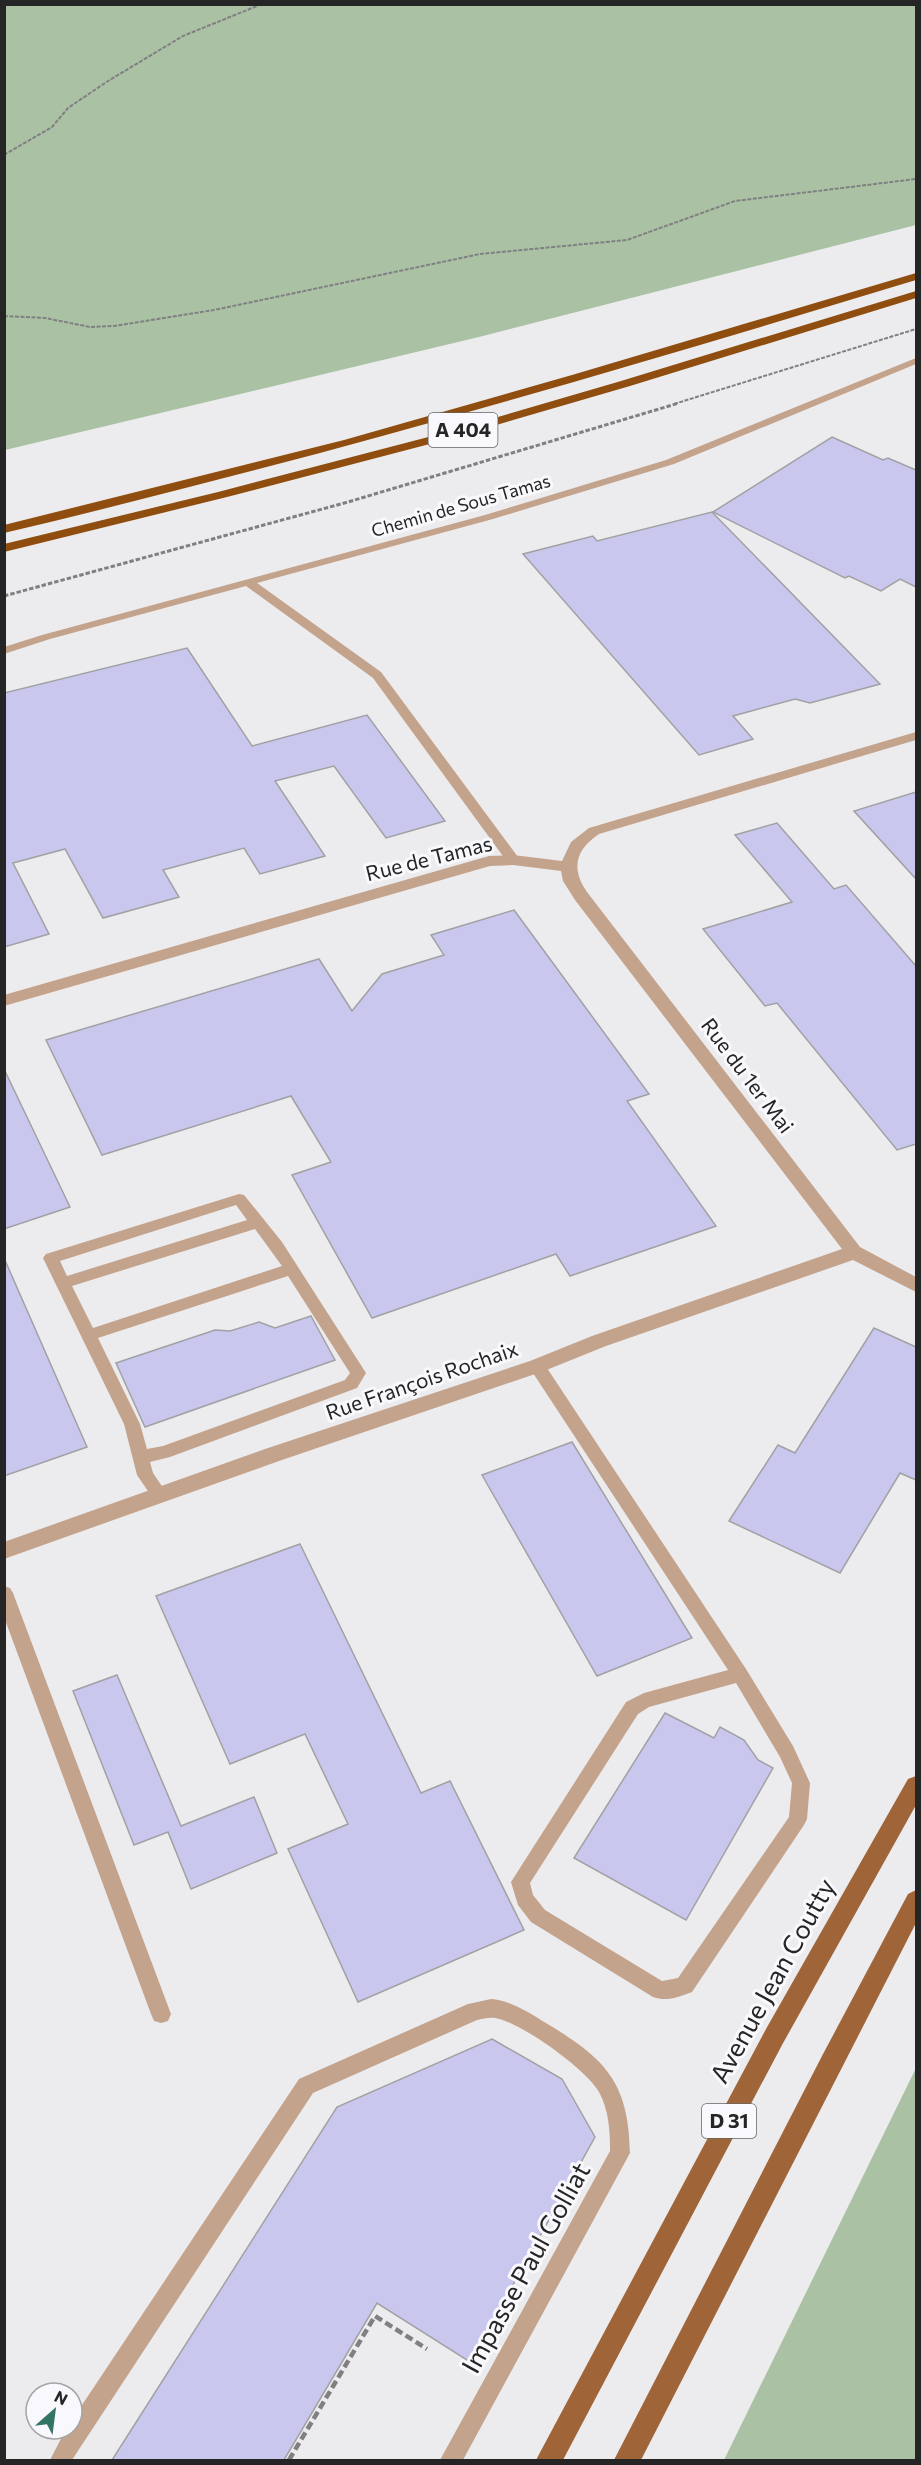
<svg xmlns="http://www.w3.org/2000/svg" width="921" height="2465" viewBox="0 0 921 2465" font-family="Commissioner,sans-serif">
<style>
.green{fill:#aac1a3}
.building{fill:#cac7ee;stroke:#a1a1a4;stroke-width:1.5}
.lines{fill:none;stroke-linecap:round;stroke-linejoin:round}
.path-far2{stroke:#808082;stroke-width:2;stroke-dasharray:4 1.5;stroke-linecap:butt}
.path-far1{stroke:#808082;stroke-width:3;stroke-dasharray:4.5 2;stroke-linecap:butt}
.path{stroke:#808082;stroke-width:4.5;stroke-dasharray:8 4;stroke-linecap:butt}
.service{fill:#c4a38c;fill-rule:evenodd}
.minor{fill:#c4a38c;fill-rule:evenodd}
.primary{fill:#9f6438;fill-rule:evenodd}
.motorway{fill:#8f4d0f;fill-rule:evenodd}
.labels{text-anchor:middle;stroke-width:6;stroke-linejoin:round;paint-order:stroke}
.far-street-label{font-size:18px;fill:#252526;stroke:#f9f9fd}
.shield{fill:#f9f9fd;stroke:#656566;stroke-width:1.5}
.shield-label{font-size:20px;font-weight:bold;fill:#252526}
.street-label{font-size:21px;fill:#252526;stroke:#f9f9fd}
.near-street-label{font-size:26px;fill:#252526;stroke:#f9f9fd}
</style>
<rect width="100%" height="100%" fill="#ececef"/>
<g class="green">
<polygon points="4,5 916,5 916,225 479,337 5,450"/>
<polygon points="916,2068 916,2460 724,2460"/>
</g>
<g class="building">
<polygon points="832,437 883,460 888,458 916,470 916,587 900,579 881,591 849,576 845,578 713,512"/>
<polygon points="712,512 880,684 810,703 795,699 733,716 753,739 699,755 523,554 593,536 597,541"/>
<polygon points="187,648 252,746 367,715 445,821 386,838 334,766 275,781 325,856 260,874 244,848 163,870 179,897 103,918 65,849 13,863 49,934 4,947 4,693"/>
<polygon points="916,792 916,879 854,811"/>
<polygon points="777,823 834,889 846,885 916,966 916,1144 897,1150 777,1003 765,1006 703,929 792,902 735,835"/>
<polygon points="514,910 649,1094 627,1101 716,1226 570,1276 556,1254 372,1318 292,1175 331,1162 291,1096 102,1155 46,1040 319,959 352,1011 382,974 444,955 431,935"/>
<polygon points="4,1069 70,1207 4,1229"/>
<polygon points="4,1258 87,1447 4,1476"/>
<polygon points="311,1316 335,1360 145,1427 116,1363 215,1330 230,1331 259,1322 275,1328"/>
<polygon points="874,1328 916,1347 916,1480 900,1473 840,1573 729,1521 778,1445 795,1453"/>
<polygon points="572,1442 692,1638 597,1676 482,1475"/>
<polygon points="300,1544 421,1793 450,1781 524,1930 358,2002 288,1849 348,1824 305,1734 230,1764 156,1596"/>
<polygon points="117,1675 181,1826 254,1797 277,1853 191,1889 168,1832 134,1845 73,1691"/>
<polygon points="665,1713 714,1738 720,1727 744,1740 758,1760 773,1768 686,1920 574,1858"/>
<polygon points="492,2039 562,2079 595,2137 470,2362 377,2303 284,2460 112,2460 337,2107"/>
</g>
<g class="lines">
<g class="path-far2">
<polyline points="4,155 52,127 68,108 108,81 183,36 262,4"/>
<polyline points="4,316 45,318 90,327 114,326 214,310 480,254 627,240 735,201 916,179"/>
<polyline points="674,404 916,329"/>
</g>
<polyline class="path-far1" points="4,596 348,502 679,403"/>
<polyline class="path" points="289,2460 375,2316 427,2349"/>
<g class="service">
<polygon points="916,358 916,364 674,464 493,519 257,583 381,672 518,857 519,860 518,863 508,863 373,678 246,586 50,639 4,654 4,647 42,635 485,515 666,460"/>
<path d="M239 1194 244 1195 282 1242 366 1373 357 1388 170 1457 150 1462 153 1473 168 1495 166 1500 160 1502 154 1500 137 1475 124 1424 43 1258 46 1254ZM236 1205 247 1220 67 1276 60 1261ZM255 1229 282 1266 93 1328 72 1286ZM288 1276 350 1373 345 1380 163 1446 147 1449 140 1424 98 1338Z"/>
<path d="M537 1360 543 1362 746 1669 793 1746 810 1783 807 1819 804 1825 692 1992C679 1997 667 2002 653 1997L531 1922 518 1905 511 1882 626 1702 644 1693 728 1670 531 1370 529 1366 531 1362ZM736 1683 780 1757 792 1783 789 1817 678 1978 662 1981 545 1910 533 1895 530 1883 638 1714 649 1707Z"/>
<polygon points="4,1586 10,1588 13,1593 171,2014 168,2021 161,2023 154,2021 151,2014 4,1617"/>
<path d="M491 1999C510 2000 530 2013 546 2023 604 2058 629 2081 630 2153L463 2460H440L610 2151C610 2132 609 2110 599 2092 587 2070 521 2022 495 2018 489 2017 483 2019 477 2020L313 2093 72 2460H50L66 2429H72V2420L299 2079 468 2004Z"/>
</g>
<path class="minor" d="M916 732V740L599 834C575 850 571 869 587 892L860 1247 916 1277V1292L853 1260 606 1346 544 1371 279 1461 4 1559V1542L265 1449 530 1361 592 1336 842 1249 575 900 563 881 561 871 513 865 490 866 4 1006V995L489 856 513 855 562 861 571 842 589 828Z"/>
<g class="primary">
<polygon points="916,1776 916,1805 782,2045 563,2460 536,2460 766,2029 908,1779"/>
<polygon points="916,1890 916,1923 641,2460 614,2460 822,2056 908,1894"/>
</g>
<g class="motorway">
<path d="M916 273V280C614 372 312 460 4 533V525L344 440 572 375Z"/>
<polygon points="916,291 916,298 630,386 445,440 227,497 4,552 4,544 218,492 436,435 621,381"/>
</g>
</g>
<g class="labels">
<g class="far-street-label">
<text transform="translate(461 506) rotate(-16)" y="6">Chemin de Sous Tamas</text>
</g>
<g class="shield">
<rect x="428.5" y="413" width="69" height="34" rx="4.5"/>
<rect x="702" y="2104" width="54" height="34" rx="4.5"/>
</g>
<g class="shield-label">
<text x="463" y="437">A 404</text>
<text x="729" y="2128">D 31</text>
</g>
<g class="street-label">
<text transform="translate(429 859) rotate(-14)" y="7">Rue de Tamas</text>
<text transform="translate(747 1076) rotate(53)" y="7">Rue du 1er Mai</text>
<text transform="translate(422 1381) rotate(-19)" y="7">Rue François Rochaix</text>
</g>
<g class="near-street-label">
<text transform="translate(773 1981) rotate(-61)" y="9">Avenue Jean Coutty</text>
<text transform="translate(526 2268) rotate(-61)" y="9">Impasse Paul Golliat</text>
</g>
</g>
<rect width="921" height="2465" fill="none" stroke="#252526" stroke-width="12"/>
<g transform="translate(54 2411) rotate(28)"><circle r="28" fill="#f9f9fd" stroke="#a4a4a7" stroke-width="1.5"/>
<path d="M0-4.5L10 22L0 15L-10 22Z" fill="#347463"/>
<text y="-9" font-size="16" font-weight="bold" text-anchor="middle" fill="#252526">N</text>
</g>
</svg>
